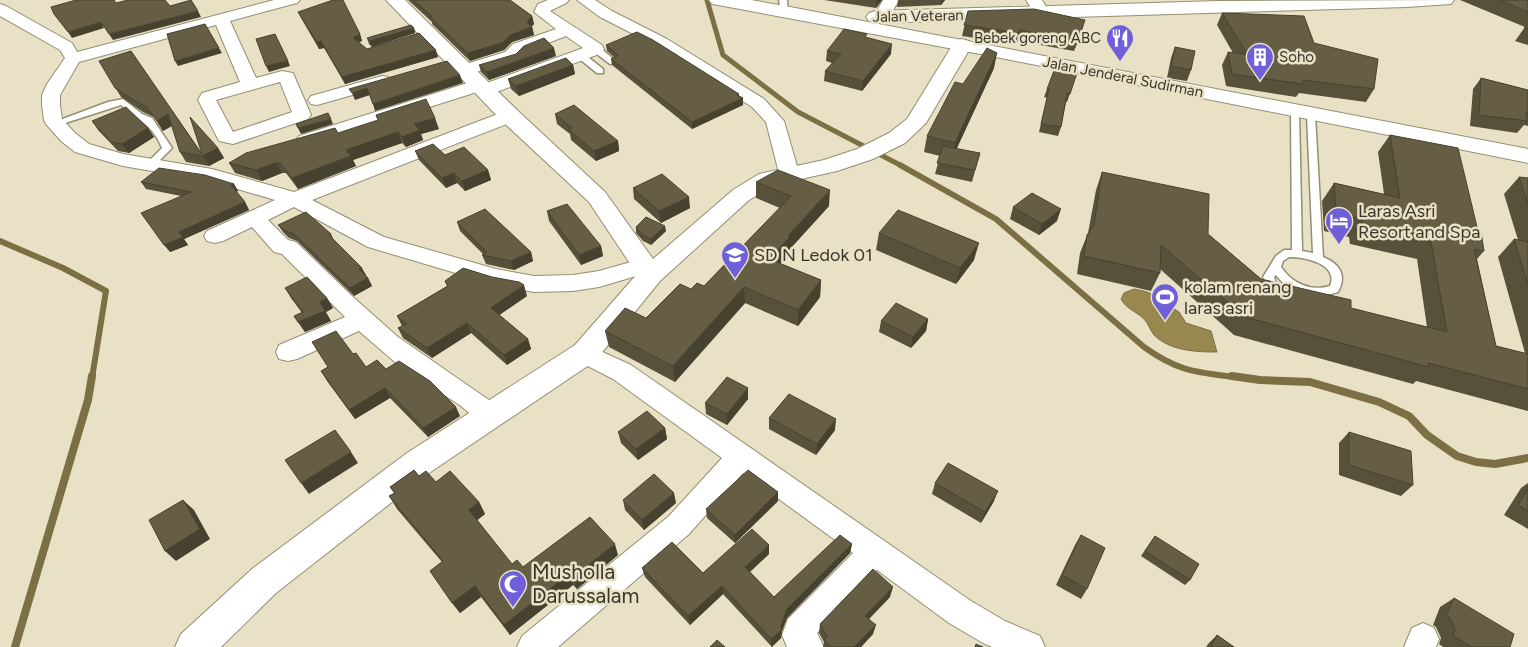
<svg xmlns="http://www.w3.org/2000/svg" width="1528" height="647" viewBox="0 0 1528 647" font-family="Figtree,sans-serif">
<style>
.water{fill:#98874f;stroke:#7c6f44}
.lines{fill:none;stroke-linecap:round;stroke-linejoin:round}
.stream-far2{stroke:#7c6f44;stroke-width:5}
.stream-far1{stroke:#7c6f44;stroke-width:6}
.stream{stroke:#7c6f44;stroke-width:8}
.service-casing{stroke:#958e73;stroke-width:3}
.minor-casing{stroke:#958e73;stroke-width:2}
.tertiary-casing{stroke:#958e73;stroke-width:2}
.primary-casing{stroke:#958e73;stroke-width:2}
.service{fill:#fff;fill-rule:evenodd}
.minor{fill:#fff;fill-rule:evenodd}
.tertiary{fill:#fff;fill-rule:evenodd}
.primary{fill:#fff;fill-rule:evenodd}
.wall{fill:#57513b}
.shaded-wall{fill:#474230}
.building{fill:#655e45;stroke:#474230}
.labels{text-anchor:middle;stroke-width:5;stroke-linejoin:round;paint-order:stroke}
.far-street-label{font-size:15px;fill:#3a362b;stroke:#e9e1c5}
.far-poi-label{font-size:15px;fill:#3a362b;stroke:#e9e1c5;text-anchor:end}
.poi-label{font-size:18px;fill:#3a362b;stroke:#e9e1c5;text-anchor:start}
.near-poi-label{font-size:21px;fill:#3a362b;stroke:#e9e1c5;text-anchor:start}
</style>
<rect width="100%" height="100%" fill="#e9e1c5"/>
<path class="water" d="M1134 289C1144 291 1154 292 1158 302L1170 306 1179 312 1186 323 1211 331 1217 352C1196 352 1170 351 1154 335 1150 330 1148 323 1144 319 1136 311 1126 309 1121 299L1124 293Z"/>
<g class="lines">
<polyline class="stream-far2" points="707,0 723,55 798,112 902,166"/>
<g class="stream-far1">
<path d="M900 165 996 219 1144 347C1180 373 1199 372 1241 378"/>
<polyline points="0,241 63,268 106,291 92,378"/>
</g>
<g class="stream">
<polyline points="1232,376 1260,380 1310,382 1379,402 1409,416 1427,435 1457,456 1476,462 1495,464 1528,458"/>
<polyline points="15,647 88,400 92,376"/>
</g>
<g class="service-casing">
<g id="service">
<polygon points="779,0 787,0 788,13 781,11"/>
<polygon points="593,47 599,47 617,62 610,64 593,51"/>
<polygon points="577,53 583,53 603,69 603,73 597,73 577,57"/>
<path d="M123 99 142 114 152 118 172 148 154 166H148L146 164 162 148C153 125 138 120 121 105L59 125H53L52 123 108 102Z"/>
<path d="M1295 108 1299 111 1302 251 1313 253 1307 115 1311 112 1315 115 1323 257C1340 264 1347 275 1338 292 1315 299 1291 295 1276 275L1274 277 1277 286 1285 293 1280 297 1269 291 1263 277 1276 256 1284 250H1292L1291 111ZM1289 257C1305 257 1339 264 1330 286 1310 292 1292 283 1281 267L1283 261Z"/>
</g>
</g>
<g class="minor-casing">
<g id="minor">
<path d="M274 0H300L297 3 230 21 256 78 282 71 293 73 311 115 308 119 233 144 219 141 198 100 202 93 240 82 216 25 79 62 60 95V105L62 119 75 133 89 144 123 154 212 169 294 192 503 112 510 110 517 112 519 116 517 120 312 200 384 237 496 269 534 276 573 275 599 271 645 258 653 261 656 266 653 271 599 287 573 291 534 292 496 285 368 247 294 207 268 220 288 240 296 242 353 297 398 337 499 407 503 415 499 423 490 426 481 423 461 406 396 363 359 331 297 359 288 361 279 359 276 352 279 345 345 317 282 254 274 252 252 227 223 241 215 243 207 241 204 236 207 231 275 200 210 181 123 166 75 152 61 141 46 124 44 120 42 105V95L47 84 65 58 60 50 0 16V4L6 6 72 43 77 52ZM280 82 292 112 233 132 216 100Z"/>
<polygon points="548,0 569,0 566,3 550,11 602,45 604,49 602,53 491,94 485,95 477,92 306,146 299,144 296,140 299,136 474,81 480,80 487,83 583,48 566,36 525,52 517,60 466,75 460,74 457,70 460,66 505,52 513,44 556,29 534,12 538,4"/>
<polygon points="577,0 595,0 612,11 667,39 764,99 784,121 799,173 796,177 789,179 782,177 779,173 766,122 752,107 655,45 600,17"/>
<polygon points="883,0 899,0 888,19 876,19 874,16"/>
<polygon points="1026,0 1042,0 1050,13 1048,16 1036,16"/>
<polygon points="382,76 388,77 391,81 388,85 317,105 311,104 308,100 311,96"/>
<polygon points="585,344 631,365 971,601 1005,621 1040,636 1045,647 992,647 983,643 949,623 877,570 817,633 824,647 787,647 782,635 788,619 853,553 743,473 689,534 558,647 517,647 522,636 669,516 722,458 613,379 576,360 573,353 576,346"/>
<polygon points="1423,623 1434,628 1439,639 1436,647 1404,647 1412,628"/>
</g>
</g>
<g class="tertiary-casing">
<polygon id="tertiary" points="386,0 405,0 518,111 605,192 653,259 733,190 759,174 824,160 857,149 889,133 907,119 955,41 962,39 969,41 972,45 926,123 905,143 873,159 837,171 774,185 749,200 660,281 595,361 429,473 276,593 221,647 175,647 181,634 252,569 407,453 575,345 637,274 589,202 502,121"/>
</g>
<g class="primary-casing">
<g id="primary">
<polygon points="709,0 751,0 785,6 1528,149 1528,163 991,56 718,5 712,4"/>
<polygon points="1454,0 1451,4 1407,7 875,23 869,21 866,17 869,13 875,11 1219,1"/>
</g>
</g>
<use href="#service" class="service"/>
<use href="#minor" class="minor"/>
<use href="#tertiary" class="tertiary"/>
<use href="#primary" class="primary"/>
</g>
<g class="wall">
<polygon points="408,0 510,0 532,16 534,24 532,26 534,35 512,42 504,50 470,61 432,24 432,22"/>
<polygon points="824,0 882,0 876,8"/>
<polygon points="898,0 945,0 941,5 897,7"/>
<polygon points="1460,0 1528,0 1528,45 1515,41 1525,27"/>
<polygon points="968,11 1085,20 1074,51 1018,41 1017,44 962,36"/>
<polygon points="298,12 360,34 362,41 359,42 367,49 438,57 345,84 324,48 319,49 301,18"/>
<polygon points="1222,13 1314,43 1374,89 1366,102 1299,93 1296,97 1226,86 1222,65 1228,52 1233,53 1217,25"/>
<polygon points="414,28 415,33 372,47 369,44 367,38"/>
<polygon points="866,37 891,54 862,91 824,81 825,71 832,63 826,61 827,51"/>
<polygon points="606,45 739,94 739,96 743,98 743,105 692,129 612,65 611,59 614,57 607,51"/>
<polygon points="1175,47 1191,70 1187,81 1167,78 1171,58"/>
<polygon points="131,51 202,154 218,148 224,158 209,166 186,162 180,152 172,126 163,131 154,117 143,112 121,97 99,61"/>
<polygon points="556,56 489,80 481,72 479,65"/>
<polygon points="573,65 575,74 519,96 511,89 508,79"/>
<polygon points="994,68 956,149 980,153 972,182 935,174 940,156 924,152 927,136 963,84"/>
<polygon points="1077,73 1067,102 1066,102 1061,127 1058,136 1039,132 1047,98 1044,97 1047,89"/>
<polygon points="1481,78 1528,90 1528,126 1524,125 1517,133 1470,126 1473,89"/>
<polygon points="555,114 618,141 619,151 596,161 571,140 570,134 557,124"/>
<polygon points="92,121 148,128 154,137 129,153 118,151 98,130"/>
<polygon points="439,129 421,134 423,140 406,147 402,143 353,160 356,166 298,189 286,173 282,173 262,181 235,173 229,163 338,133"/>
<polygon points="1390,135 1478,231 1484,251 1477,259 1496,346 1525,353 1498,257 1514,239 1518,240 1504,194 1519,177 1528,178 1528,411 1416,381 1413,384 1234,335 1160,269 1160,273 1151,291 1077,274 1080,253 1088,233 1096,190 1102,172 1208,234 1261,279 1351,308 1427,327 1417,259 1350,244 1349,237 1324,231 1322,201 1334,183 1384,194 1378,152"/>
<polygon points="415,151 445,155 488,170 491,180 465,191 457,183 446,188 419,160"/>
<polygon points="141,182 234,184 238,191 236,192 245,202 249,210 184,239 188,245 170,252 181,196 146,189"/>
<polygon points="756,182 829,206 789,250 789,253 780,264 821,280 820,297 798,326 745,303 675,382 609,347 605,331 646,318 704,286 780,208 756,198"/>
<polygon points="633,188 690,208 661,223 634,199"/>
<polygon points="1013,207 1057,221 1039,235 1010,219"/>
<polygon points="547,211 601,246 603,256 581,265 549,221"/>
<polygon points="457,222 531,252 533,261 514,270 486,264 482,255 483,254 460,231"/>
<polygon points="278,225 331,234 334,240 366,275 365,275 368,278 372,286 354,296 297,241 289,238 283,232"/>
<polygon points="636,227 666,231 651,245 643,241 636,233"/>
<polygon points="879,233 974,260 956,284 876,250"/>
<polygon points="445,281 527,296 499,315 528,339 531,349 507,365 471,333 432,358 403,338 398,328 402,326 397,316 447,286"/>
<polygon points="285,288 327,298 333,308 326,312 331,321 305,332 294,316 302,313 291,298"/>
<polygon points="928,319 926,331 911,348 879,332 881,321"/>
<polygon points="353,354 366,367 386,369 460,416 428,437 390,398 355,419 327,381 321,371"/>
<polygon points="748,388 748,399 727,425 706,414 705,403"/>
<polygon points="769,418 835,430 816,455 769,429"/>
<polygon points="665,428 667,439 638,460 621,443 618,432"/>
<polygon points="1349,432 1413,485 1401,496 1339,475 1339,443"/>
<polygon points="419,476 436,482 479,502 485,514 477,520 512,564 523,567 618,555 577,589 573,585 510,635 481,597 460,613 430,571 442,562 397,509 389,496 394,493 390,487"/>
<polygon points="935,483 994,501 981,523 932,494"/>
<polygon points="1528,483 1528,529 1504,515 1521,488"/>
<polygon points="778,492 778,501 735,543 707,518 706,509"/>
<polygon points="623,500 676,503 644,530 625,510"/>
<polygon points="1081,535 1087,589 1081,599 1056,585 1075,545"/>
<polygon points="1155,536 1190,580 1185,585 1141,556"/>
<polygon points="852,544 850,553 787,618 782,631 781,638 772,647 723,594 690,625 645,577 642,568 703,573 769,554 750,572 774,597"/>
<polygon points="890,597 869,619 873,634 861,647 823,647 824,642 819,633 820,624"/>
<polygon points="1454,598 1510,647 1443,647 1439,644 1441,638 1436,627 1433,625 1440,607"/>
<polygon points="1217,635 1234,647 1206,647 1208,644"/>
</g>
<g class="shaded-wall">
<polygon points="876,0 882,0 876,8"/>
<polygon points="941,0 945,0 941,5"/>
<polygon points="198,11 201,17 113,40 109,34"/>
<polygon points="532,16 534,24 530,28 532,27 534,35 512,42 504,50 470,61 468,53 527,22"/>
<polygon points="1085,20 1082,31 1074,51 1077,40"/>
<polygon points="101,22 104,28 72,38 68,32"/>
<polygon points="414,28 415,33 372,47 370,41"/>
<polygon points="360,34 362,41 355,44 353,38"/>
<polygon points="321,41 324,48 319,49 317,42"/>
<polygon points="892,44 891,54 862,91 863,81"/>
<polygon points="219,48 222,53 178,66 175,61"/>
<polygon points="554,48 556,56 489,80 487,72"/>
<polygon points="436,50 438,57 345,84 342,77"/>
<polygon points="997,53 994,68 952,159 955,143"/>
<polygon points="288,61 290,66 269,72 266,66"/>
<polygon points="573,65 575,74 519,96 516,86"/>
<polygon points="460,75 463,83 375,111 373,104"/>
<polygon points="367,88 370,95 355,100 352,93"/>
<polygon points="739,94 739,100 743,98 743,105 692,129 692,122"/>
<polygon points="168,114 174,124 163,131 157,121"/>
<polygon points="435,118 439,129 421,134 423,140 406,147 402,137 414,124"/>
<polygon points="331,119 333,124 301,134 298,128"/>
<polygon points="148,128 154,137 129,153 122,144"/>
<polygon points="398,132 402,143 353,160 356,166 298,189 292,178 346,150"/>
<polygon points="618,141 619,151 596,161 594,151"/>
<polygon points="218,148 224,158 209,166 203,156"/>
<polygon points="276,163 282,173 262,181 256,170"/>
<polygon points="488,170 491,180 465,191 462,181"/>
<polygon points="454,173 457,183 446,188 442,178"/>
<polygon points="234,184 238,191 235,192 231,185"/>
<polygon points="830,190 829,206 789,250 789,253 769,276 769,259 788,236"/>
<polygon points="689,197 690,208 661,223 659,211"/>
<polygon points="245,202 249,210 184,239 188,245 170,252 164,245 179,232"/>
<polygon points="1061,209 1057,221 1039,235 1042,224"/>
<polygon points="665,226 666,231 651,245 651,239"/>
<polygon points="979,243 974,260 956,284 960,268"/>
<polygon points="601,246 603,256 581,265 579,255"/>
<polygon points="531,252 533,261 514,270 511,261"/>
<polygon points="362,268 366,275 363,277 359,269"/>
<polygon points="368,278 372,286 354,296 350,288"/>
<polygon points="821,280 820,297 798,326 798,310"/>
<polygon points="524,285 527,296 495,318 491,308"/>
<polygon points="744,287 745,303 675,382 673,366"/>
<polygon points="327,298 333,308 326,312 320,302"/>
<polygon points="325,311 331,321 305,332 298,322"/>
<polygon points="928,319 926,331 911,348 913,337"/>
<polygon points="467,323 471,333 432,358 427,348"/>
<polygon points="528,339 531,349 507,365 504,355"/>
<polygon points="385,388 390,398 355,419 349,410"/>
<polygon points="748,388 748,399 727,425 727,414"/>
<polygon points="456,407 460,416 428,437 423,428"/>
<polygon points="836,419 835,430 816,455 817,444"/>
<polygon points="665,428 667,439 638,460 636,449"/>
<polygon points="351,452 358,463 309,494 301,483"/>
<polygon points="998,491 994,501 981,523 985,512"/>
<polygon points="778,492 778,501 735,543 735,535"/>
<polygon points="674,493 676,503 644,530 642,520"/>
<polygon points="183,500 194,510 210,539 176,561 165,551"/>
<polygon points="479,502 485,514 475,522 469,510"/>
<polygon points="615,544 618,555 577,589 572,578"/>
<polygon points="852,544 850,553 787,618 782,631 781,638 771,647 771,639 781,626 787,609"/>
<polygon points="769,545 769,554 745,576 745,567"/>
<polygon points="569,574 573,585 510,635 504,625"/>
<polygon points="475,586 481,597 460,613 452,603"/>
<polygon points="722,586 723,594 690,625 688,616"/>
<polygon points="893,587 890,597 863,625 865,616"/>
<polygon points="876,625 873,634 861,647 854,647"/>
</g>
<g class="building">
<polygon points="76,0 114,0 116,3 128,0 165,0 170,6 191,0 198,11 109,34 101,22 68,32 54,14 51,7"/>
<polygon points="333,0 343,0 360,34 353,38 367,49 419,33 436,50 342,77 321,41 317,42 298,12"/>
<polygon points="413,0 510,0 532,16 527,22 532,27 511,35 502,43 468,53 430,17 432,16"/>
<polygon points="1499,0 1528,0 1528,12"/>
<polygon points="1034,9 1085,20 1077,40 1020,30 1019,33 964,25 968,11"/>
<polygon points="1222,13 1304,16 1314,43 1378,59 1374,89 1303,80 1303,84 1232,74 1228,52 1248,55"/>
<polygon points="205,24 219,48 175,61 167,34"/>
<polygon points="1528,24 1528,29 1524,28"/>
<polygon points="411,25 414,28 370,41 367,38"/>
<polygon points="844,29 867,34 865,37 892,44 863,81 825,71 841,54 827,51"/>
<polygon points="637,32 653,40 739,94 737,95 743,98 692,122 611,59 618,55 606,45"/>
<polygon points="275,34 288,61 266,66 256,39"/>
<polygon points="544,38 554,48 487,72 479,65 516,54 524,46"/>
<polygon points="1175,47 1195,51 1191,70 1171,66"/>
<polygon points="987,48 997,53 955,143 927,136 955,82 963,84"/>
<polygon points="131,51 202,154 190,117 218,148 203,156 180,152 168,114 157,121 147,107 137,102 115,88 99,61"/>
<polygon points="566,58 573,65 516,86 508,79"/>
<polygon points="447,61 460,75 373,104 367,88 352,93 349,89"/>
<polygon points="1055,68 1077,73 1070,94 1067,93 1061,127 1041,124 1049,89 1047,89"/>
<polygon points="1481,78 1528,90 1528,112 1526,112 1527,121 1479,115"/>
<polygon points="426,99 435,118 414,124 420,130 402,137 398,132 346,150 351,156 292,178 280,163 276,163 256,170 229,163 246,153 335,128 338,133 378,120 376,115"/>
<polygon points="574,105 618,141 594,151 569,130 572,128 555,114"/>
<polygon points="126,107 148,128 122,144 111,142 92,121"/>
<polygon points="328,113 331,119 298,128 296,124"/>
<polygon points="1390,135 1458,148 1478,231 1481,232 1484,251 1474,249 1496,346 1528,354 1528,389 1428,363 1429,367 1245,317 1161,245 1160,273 1084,256 1087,235 1094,225 1102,172 1209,194 1208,234 1261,279 1351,300 1351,308 1447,332 1431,242 1362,226 1362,219 1336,214 1334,183 1400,198"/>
<polygon points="433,144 445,155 464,147 488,170 462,181 454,173 442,178 415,151"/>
<polygon points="943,146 980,153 975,170 937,163"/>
<polygon points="159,168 205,175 234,184 231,185 245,202 179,232 183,237 164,245 141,213 191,192 141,182"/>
<polygon points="778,170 830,190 788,236 790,237 769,259 821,280 798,310 744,287 673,366 605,331 625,308 646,318 680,284 691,289 697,283 704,286 791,196 756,182"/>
<polygon points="662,174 689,197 659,211 633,188"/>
<polygon points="1519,177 1528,178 1528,204"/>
<polygon points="1032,193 1061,209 1042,224 1013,207"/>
<polygon points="567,204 601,246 579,255 547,211"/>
<polygon points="485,209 531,252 511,261 482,255 487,252 457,222"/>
<polygon points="898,210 979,243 960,268 879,233"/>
<polygon points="306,212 331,234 329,235 362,268 359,269 368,278 350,288 293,233 285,231 278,225"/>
<polygon points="646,217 665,226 651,239 642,235 636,227"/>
<polygon points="1514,239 1528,242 1528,285"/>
<polygon points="463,268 492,277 519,282 524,285 491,308 528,339 504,355 467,323 427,348 398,328 406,324 397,316 448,286 445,281"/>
<polygon points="307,277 327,298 320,302 325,311 298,322 294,316 303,312 285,288"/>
<polygon points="896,303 928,319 913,337 881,321"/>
<polygon points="336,331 353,354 356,353 366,367 377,360 386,369 399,361 430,381 456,407 423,428 385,388 349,410 321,371 328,367 312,342"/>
<polygon points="727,377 748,388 727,414 705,403"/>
<polygon points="789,394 836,419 817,444 769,418"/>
<polygon points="647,411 665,428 636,449 618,432"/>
<polygon points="335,430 351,452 301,483 285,460"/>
<polygon points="1349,432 1411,451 1413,485 1349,465"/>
<polygon points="948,463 998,491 985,512 935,483"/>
<polygon points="414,470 419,476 426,471 436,482 450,471 479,502 469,510 512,564 517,560 523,567 590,517 615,544 572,578 569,574 504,625 475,586 452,603 430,571 443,561 389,496 395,493 390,487"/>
<polygon points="748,470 778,492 735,535 706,509"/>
<polygon points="654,474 674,493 642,520 623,500"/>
<polygon points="1528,489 1528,511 1518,505"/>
<polygon points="183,500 200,529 165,551 149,520"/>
<polygon points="752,529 769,545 745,567 774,597 840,535 852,544 787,609 781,626 782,630 771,639 722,586 688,616 642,568 672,542 703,573"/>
<polygon points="1081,535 1105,548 1087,589 1062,575"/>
<polygon points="1155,536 1199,564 1190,580 1145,551"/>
<polygon points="873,569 893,587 865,616 876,625 854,647 831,647 824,640 827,637 820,624"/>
<polygon points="1454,598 1514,634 1510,647 1472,647 1453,636 1455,629 1450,618 1446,616"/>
<polygon points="1217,635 1234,647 1211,647"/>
<polygon points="717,640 725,647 710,647"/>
<polygon points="976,644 983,647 975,647"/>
</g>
<defs>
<g id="restaurant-pin" transform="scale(1.4375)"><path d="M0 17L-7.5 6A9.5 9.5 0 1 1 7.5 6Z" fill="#6f5fd9" stroke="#e9e1c5"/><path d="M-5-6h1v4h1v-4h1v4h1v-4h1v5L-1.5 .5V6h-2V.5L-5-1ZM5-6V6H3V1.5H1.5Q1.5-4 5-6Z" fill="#fff"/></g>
<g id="building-pin" transform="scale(1.4375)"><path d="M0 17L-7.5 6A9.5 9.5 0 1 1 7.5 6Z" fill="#6f5fd9" stroke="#e9e1c5"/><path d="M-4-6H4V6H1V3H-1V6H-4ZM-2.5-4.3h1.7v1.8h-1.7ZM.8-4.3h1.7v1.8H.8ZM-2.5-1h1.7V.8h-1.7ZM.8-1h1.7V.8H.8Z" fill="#fff"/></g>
<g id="hotel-pin" transform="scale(1.4375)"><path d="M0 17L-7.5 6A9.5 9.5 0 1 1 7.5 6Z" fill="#6f5fd9" stroke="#e9e1c5"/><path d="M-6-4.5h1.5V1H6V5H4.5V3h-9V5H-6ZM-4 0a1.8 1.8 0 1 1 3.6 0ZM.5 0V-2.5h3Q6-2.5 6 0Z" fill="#fff"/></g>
<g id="school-pin" transform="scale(1.4375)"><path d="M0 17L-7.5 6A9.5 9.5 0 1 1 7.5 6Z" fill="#6f5fd9" stroke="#e9e1c5"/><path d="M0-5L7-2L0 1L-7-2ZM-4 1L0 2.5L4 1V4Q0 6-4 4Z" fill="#fff"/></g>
<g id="stadium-pin" transform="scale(1.4375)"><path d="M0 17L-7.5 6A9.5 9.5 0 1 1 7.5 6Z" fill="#6f5fd9" stroke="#e9e1c5"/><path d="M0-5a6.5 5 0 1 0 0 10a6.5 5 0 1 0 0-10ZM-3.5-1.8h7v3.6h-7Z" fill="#fff"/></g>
<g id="mosque-pin" transform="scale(1.4375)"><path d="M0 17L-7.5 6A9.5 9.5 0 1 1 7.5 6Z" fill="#6f5fd9" stroke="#e9e1c5"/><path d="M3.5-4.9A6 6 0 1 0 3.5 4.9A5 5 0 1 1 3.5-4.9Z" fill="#fff"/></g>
</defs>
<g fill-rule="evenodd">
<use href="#restaurant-pin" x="1120" y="38"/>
<use href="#building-pin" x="1260" y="57"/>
<use href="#hotel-pin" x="1339" y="221"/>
<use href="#school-pin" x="735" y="255"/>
<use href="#stadium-pin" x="1165" y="297"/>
<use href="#mosque-pin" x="513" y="584"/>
</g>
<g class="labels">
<g class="far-street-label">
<text transform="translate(918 16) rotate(-1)" y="5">Jalan Veteran</text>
<text transform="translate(1123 77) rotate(11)" y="5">Jalan Jenderal Sudirman</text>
</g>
<g class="far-poi-label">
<text x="1101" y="43">Bebek goreng ABC</text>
<text x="1279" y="62" text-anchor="start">Soho</text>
</g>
<g class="poi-label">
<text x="1358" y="217">Laras Asri<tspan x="1358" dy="21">Resort and Spa</tspan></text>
<text x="754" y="261">SD N Ledok 01</text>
<text x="1184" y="293">kolam renang<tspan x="1184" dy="21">laras asri</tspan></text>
</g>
<g class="near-poi-label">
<text x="532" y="579">Musholla<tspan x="532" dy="24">Darussalam</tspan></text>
</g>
</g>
</svg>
